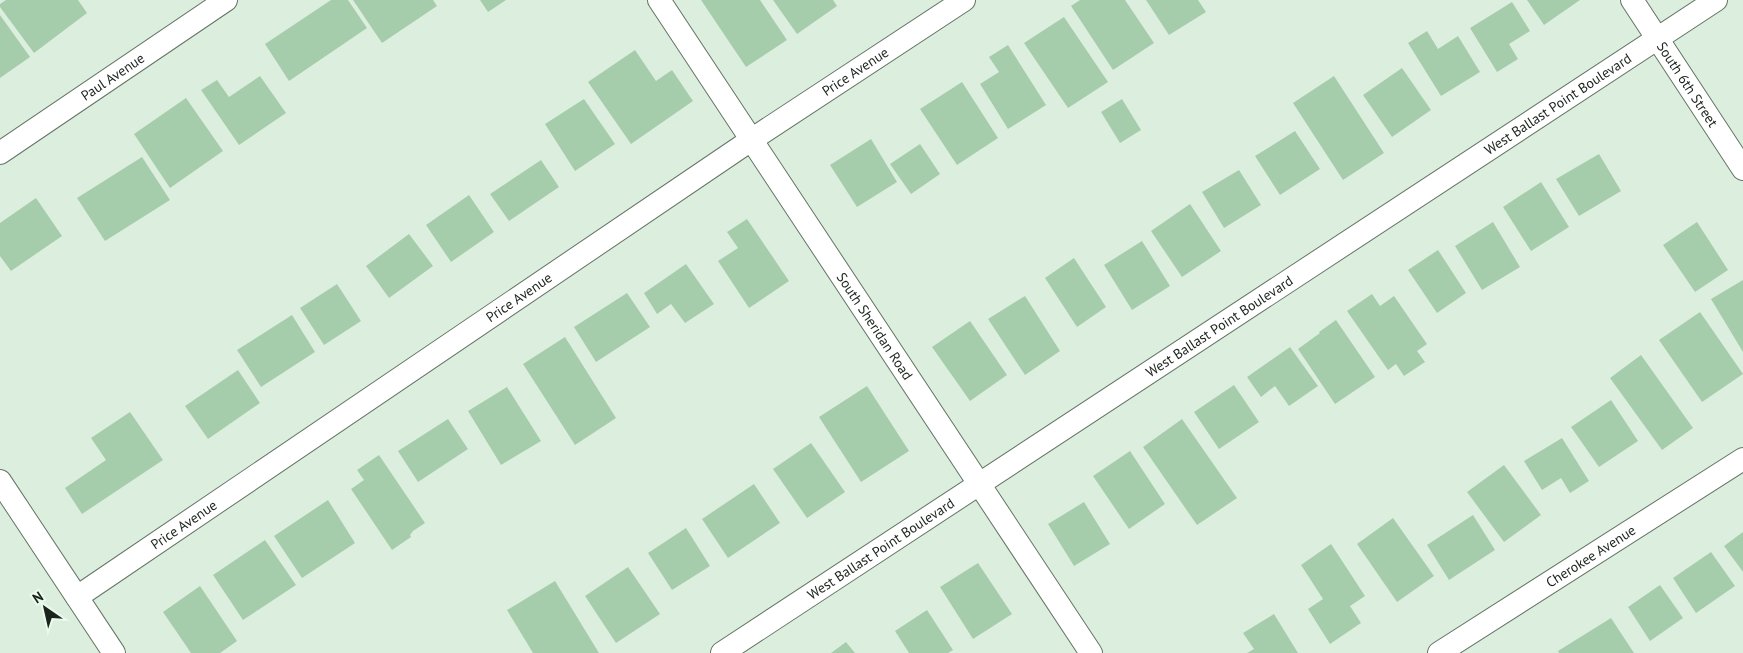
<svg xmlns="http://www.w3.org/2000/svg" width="1743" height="653" viewBox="0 0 1743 653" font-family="'PT Sans',sans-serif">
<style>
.building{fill:#a6cdab}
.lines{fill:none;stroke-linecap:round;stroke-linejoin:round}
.minor-casing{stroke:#647465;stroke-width:24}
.minor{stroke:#fff;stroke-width:22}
.labels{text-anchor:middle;stroke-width:5;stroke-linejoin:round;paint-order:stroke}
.street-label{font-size:14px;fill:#1c231d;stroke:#e9fceb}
</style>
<rect width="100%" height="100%" fill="#dcefde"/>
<g class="building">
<polygon points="6,0 78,0 87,13 34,53 0,7 0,4"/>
<polygon points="331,0 348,0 367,28 289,81 265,44"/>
<polygon points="353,0 433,0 437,6 382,43"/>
<polygon points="480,0 506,0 488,12"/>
<polygon points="701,0 760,0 787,40 746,67"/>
<polygon points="773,0 833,0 837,6 797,34"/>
<polygon points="1080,0 1125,0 1154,43 1113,70 1071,6"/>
<polygon points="1146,0 1198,0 1206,12 1169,35"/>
<polygon points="1527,0 1580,0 1544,25"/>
<polygon points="1512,2 1530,31 1509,44 1518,59 1497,72 1470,28"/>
<polygon points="0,15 30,57 0,78"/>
<polygon points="1064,17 1108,82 1068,108 1024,43"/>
<polygon points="1427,31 1438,49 1458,36 1480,72 1441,96 1408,43"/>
<polygon points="1008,45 1046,105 1008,129 980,84 999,72 989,57"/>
<polygon points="635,50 656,81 672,70 693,101 631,144 588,82"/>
<polygon points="1402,68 1431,110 1392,137 1363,95"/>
<polygon points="260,76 286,113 239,145 201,90 217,80 229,97"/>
<polygon points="1334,76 1384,153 1343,180 1293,103"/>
<polygon points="962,82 998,138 957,165 920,109"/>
<polygon points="186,98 223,151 170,188 134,134"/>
<polygon points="584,99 615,144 575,171 545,124"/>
<polygon points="1122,99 1141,130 1120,143 1101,112"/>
<polygon points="1295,131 1320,169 1280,195 1255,156"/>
<polygon points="871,139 897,182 857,207 830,165"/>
<polygon points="920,144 940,174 911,194 890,164"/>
<polygon points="1599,154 1621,191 1579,216 1556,179"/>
<polygon points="142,157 170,200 105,241 77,198"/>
<polygon points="541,160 559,187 509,221 490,194"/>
<polygon points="1239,170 1261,205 1224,228 1202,192"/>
<polygon points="1541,182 1569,227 1531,251 1503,207"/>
<polygon points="469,195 494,232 451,262 426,225"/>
<polygon points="36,198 62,236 11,271 0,256 0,223"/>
<polygon points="1190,204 1221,251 1182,277 1151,231"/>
<polygon points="747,219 789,281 749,308 718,261 738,248 727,232"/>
<polygon points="1493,222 1520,267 1482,290 1455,246"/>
<polygon points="1697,222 1728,270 1695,292 1663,245"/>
<polygon points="409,234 433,266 389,298 366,266"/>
<polygon points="1142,241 1170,286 1132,310 1104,265"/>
<polygon points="1438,250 1466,293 1437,313 1408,270"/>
<polygon points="1074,258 1106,307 1077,327 1045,278"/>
<polygon points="686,264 714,304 685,323 671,304 657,314 644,293"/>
<polygon points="1743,280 1743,352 1711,299"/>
<polygon points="337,284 361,321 324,345 300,308"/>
<polygon points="627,293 650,327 596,362 574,327"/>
<polygon points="1372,294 1380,306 1394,296 1427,344 1417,351 1425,362 1404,376 1396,364 1388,370 1347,311"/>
<polygon points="1025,296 1060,351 1025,375 988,319"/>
<polygon points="1700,312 1743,374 1702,402 1659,340"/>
<polygon points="292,315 315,352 261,387 237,350"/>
<polygon points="1336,320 1375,377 1335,404 1298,349 1320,333 1319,332"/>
<polygon points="970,321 1007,375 970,401 932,347"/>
<polygon points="565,337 616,418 575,445 523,364"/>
<polygon points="1290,347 1318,386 1289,406 1275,386 1261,397 1247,377"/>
<polygon points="1641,355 1693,428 1662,450 1610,378"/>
<polygon points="238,370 260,403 208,439 185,406"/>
<polygon points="1234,385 1259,422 1219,449 1194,412"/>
<polygon points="867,386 909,451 861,482 819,417"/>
<polygon points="507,387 541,441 501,465 468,411"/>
<polygon points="1611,400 1638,441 1599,467 1571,427"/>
<polygon points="130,412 163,460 82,514 65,488 106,460 91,438"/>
<polygon points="448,419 468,449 418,482 398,451"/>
<polygon points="1182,419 1237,498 1197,525 1143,447"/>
<polygon points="1562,438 1589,481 1570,493 1561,478 1542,490 1524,461"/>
<polygon points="811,443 845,492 807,518 773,469"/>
<polygon points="1130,451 1165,504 1129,529 1093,476"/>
<polygon points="379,455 425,523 413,531 410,535 411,537 392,550 351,489 364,480 357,470"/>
<polygon points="1504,465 1541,515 1504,542 1467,492"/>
<polygon points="754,484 780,523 728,558 702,519"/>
<polygon points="328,500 355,543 302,578 274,536"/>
<polygon points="1084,502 1110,544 1074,566 1048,524"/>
<polygon points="1473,515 1495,550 1449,580 1427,545"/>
<polygon points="1393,518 1434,576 1397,602 1357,544"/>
<polygon points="686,528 710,566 672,590 648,553"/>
<polygon points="1743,532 1743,572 1724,546"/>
<polygon points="265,540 296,585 243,620 213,575"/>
<polygon points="1331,544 1365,596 1350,606 1361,623 1330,644 1308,609 1323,599 1301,565"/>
<polygon points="1711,552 1735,586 1696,613 1673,578"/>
<polygon points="978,563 1012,614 973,639 940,587"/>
<polygon points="628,567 660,614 616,643 585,596"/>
<polygon points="555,581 599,653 533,653 507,610"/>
<polygon points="1660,585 1683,618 1650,641 1628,607"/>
<polygon points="200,586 237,641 220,653 191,653 163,612"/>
<polygon points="927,610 953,650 948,653 909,653 895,631"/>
<polygon points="1274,614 1298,653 1247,653 1254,649 1243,633"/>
<polygon points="1611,618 1634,653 1559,653 1558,651"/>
<polygon points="846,642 855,653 831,653"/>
</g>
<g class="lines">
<g class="minor-casing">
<g id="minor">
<path id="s1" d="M659 0 1091 653"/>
<path id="s2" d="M1632 0 1743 169"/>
<path id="s3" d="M0 153 226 0"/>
<polyline points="0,481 114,653"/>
<path id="s4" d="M77 597 751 140 964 0"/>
<path id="s5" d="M722 653 1716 0"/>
<path id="s6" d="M1439 653 1743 459"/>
</g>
</g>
<use href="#minor" class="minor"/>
</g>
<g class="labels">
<g class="street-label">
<text dy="5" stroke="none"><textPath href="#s4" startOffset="939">Price Avenue</textPath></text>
<text dy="5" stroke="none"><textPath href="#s3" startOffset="136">Paul Avenue</textPath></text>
<text dy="5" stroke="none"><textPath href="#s2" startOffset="101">South 6th Street</textPath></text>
<text dy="5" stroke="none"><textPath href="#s5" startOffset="1000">West Ballast Point Boulevard</textPath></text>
<text dy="5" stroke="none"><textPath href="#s4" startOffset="534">Price Avenue</textPath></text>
<text dy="5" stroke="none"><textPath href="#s1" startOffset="391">South Sheridan Road</textPath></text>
<text dy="5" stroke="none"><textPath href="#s5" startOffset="595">West Ballast Point Boulevard</textPath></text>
<text dy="5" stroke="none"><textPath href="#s4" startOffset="129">Price Avenue</textPath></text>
<text dy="5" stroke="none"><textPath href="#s5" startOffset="190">West Ballast Point Boulevard</textPath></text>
<text dy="5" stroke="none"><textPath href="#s6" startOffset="180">Cherokee Avenue</textPath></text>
</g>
</g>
<g transform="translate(45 608) rotate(326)" stroke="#e9fceb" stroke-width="4" paint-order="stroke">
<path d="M0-4L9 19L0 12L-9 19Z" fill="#1c231d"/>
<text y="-8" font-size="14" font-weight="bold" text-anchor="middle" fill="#1c231d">N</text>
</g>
</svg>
